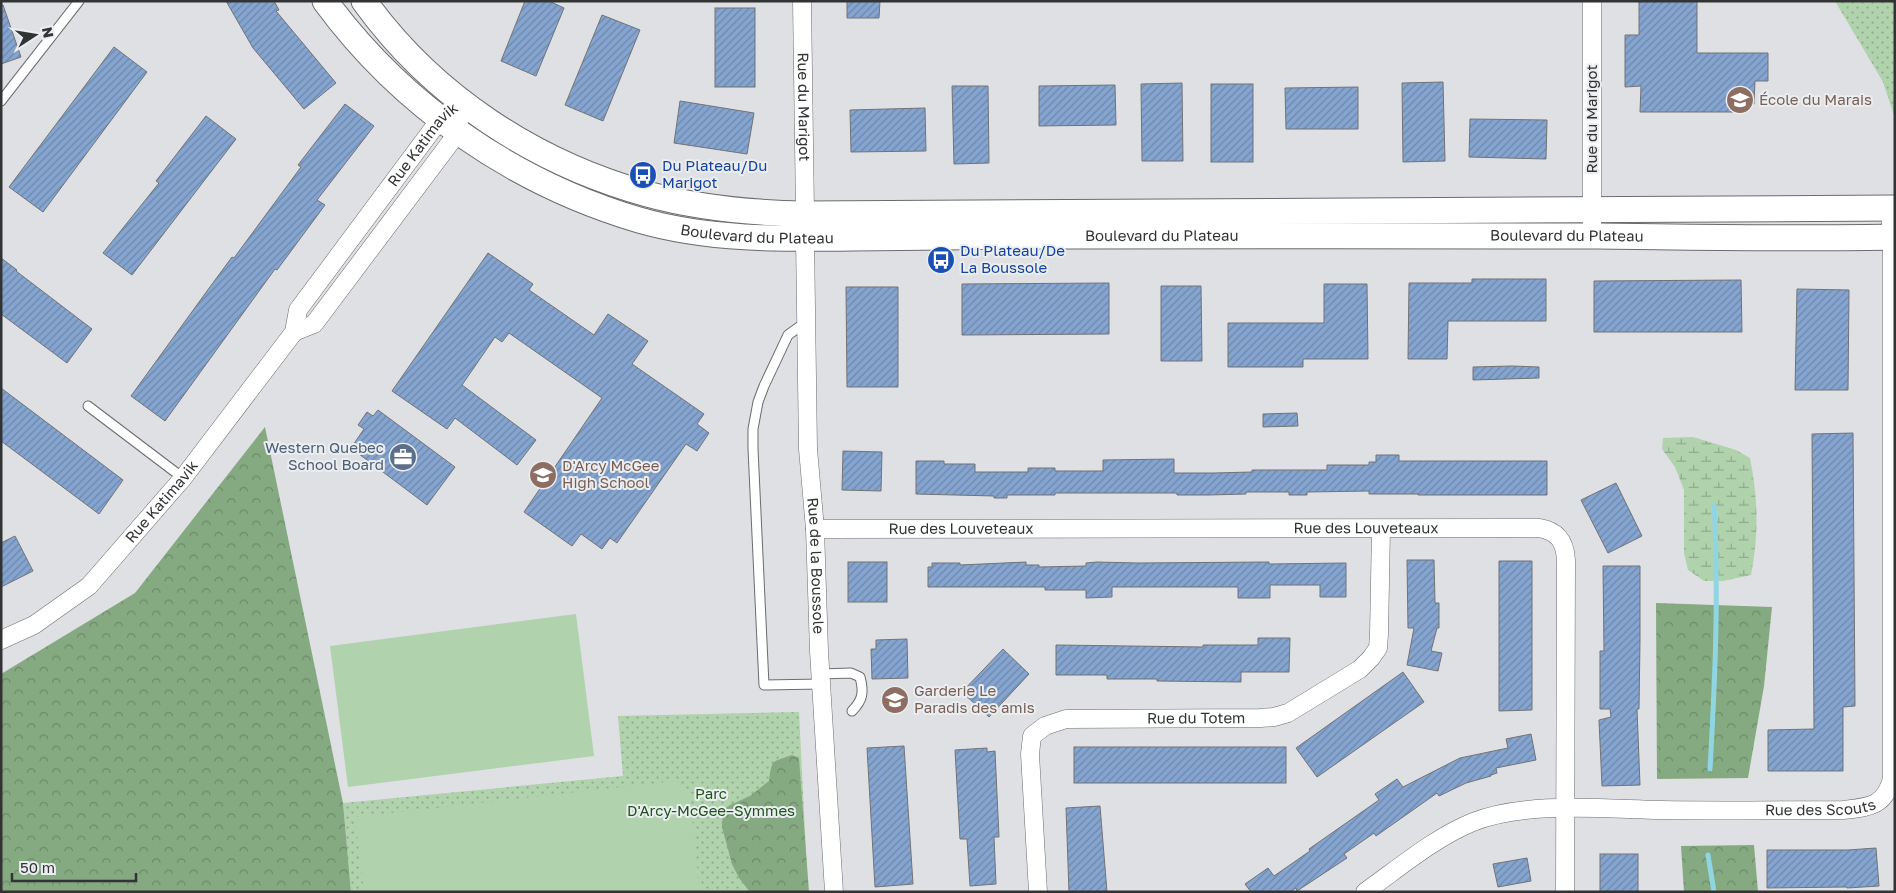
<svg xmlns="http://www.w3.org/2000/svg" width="1896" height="893" viewBox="0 0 1896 893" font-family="'Golos Text',sans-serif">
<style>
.grass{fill:url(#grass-dots)}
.forest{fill:url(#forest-crowns)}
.wetland{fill:url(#wetland-marsh)}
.garden{fill:#b0d2ac}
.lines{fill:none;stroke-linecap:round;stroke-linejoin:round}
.stream{stroke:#90d6e2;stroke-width:5}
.building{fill:url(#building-hatch);stroke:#717375}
.service-casing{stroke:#6a6c6f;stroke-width:11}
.minor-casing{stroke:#6a6c6f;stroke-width:19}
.secondary-casing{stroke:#6a6c6f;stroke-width:27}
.service{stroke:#fff;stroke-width:9}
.minor{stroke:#fff;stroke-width:18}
.secondary{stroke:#fff;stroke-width:25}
.labels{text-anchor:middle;stroke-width:4;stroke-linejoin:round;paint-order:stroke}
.education-label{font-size:15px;fill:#785e54;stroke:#ebeef1;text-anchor:start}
.street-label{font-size:15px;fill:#323334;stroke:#ebeef1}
.transit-label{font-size:15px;fill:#164399;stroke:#ebeef1;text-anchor:start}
.service-label{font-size:15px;fill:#4e5e75;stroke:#ebeef1;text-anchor:end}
.park-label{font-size:15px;fill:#21531b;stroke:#ebeef1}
</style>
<defs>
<pattern id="grass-dots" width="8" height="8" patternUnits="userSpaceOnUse" patternTransform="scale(1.25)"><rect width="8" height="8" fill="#b0d2ac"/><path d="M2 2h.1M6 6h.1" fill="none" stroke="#90ab8d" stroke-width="1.8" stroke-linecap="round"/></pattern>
<pattern id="forest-crowns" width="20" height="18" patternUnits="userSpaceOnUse" patternTransform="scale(1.25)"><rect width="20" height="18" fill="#85a980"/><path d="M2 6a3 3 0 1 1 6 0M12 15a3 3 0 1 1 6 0" fill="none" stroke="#6d8a6a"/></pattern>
<pattern id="wetland-marsh" width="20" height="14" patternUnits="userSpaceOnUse" patternTransform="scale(1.25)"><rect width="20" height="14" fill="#b0d2ac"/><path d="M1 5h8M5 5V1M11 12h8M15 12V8" fill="none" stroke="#90ab8d"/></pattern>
<pattern id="building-hatch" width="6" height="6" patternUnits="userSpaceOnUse" patternTransform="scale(1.25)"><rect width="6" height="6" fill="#85a5d0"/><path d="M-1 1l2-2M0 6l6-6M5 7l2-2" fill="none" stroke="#6d87aa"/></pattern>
</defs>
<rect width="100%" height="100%" fill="#dee0e3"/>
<g class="grass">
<polygon points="1835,1 1895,1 1895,118 1883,82"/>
<polygon points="799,712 808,892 351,892 343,803 623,776 618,716"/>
</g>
<g class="forest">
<polygon points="265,427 343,803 351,892 1,892 1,674 135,593"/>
<polygon points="1656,603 1772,607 1764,686 1748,778 1657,779"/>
<path d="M792 755 799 758 809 892H750L739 878 732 864 722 827 723 811 730 805 750 796 769 781C772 757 772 763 792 755Z"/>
<polygon points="1754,845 1758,892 1684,892 1681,846"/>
</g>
<path class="wetland" d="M1693 437 1736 450 1750 458C1758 498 1759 535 1751 575L1723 581H1704L1688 570 1684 553V490L1675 467 1662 449 1663 438Z"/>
<g class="garden">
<polygon points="576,614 594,756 348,787 330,646"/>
<polygon points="676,781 689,790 700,892 364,892 355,817"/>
</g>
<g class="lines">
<g class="stream">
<path d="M1710 769C1715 681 1719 593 1714 505"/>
<polyline points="1708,855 1714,892"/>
</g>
</g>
<g class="building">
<polygon points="226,1 274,1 279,10 276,11 336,83 304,109 253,48"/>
<polygon points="525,1 549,1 564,8 536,76 501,61"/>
<polygon points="847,1 880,1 879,18 847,18"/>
<polygon points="1639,1 1697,1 1697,53 1768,53 1768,81 1755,81 1754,104 1746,104 1746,112 1640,112 1641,86 1625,87 1625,35 1639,35"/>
<polygon points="1,5 3,5 21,57 1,64"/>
<rect x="715" y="8" width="40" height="79"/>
<polygon points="602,15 640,30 603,121 565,105"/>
<polygon points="114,47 147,72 43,212 9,187"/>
<polygon points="1443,82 1445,161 1403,162 1402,83"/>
<polygon points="1182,83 1183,161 1142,161 1141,84"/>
<rect x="1211" y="84" width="42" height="78"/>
<polygon points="1115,85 1116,125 1039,126 1039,86"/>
<polygon points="952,86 988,86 989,163 954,164"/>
<polygon points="1358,87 1358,129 1286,129 1285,88"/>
<polygon points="680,101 754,113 747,154 674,143"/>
<polygon points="345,104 374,126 317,200 325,205 277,270 275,269 165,421 131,396 207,291 232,257 234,258 301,167 298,165"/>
<polygon points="925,108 926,151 851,152 850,110"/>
<polygon points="206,116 236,139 132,275 103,253 159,183 156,181"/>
<polygon points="1470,119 1547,120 1546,159 1469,157"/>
<polygon points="488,253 533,284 529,290 594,335 608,314 648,341 632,364 704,414 697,424 709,433 697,451 686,444 617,543 610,538 602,549 581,534 572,546 524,512 602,398 509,333 502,342 495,337 462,385 536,440 517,465 455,418 447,429 392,391"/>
<polygon points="1,258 17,270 16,271 92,329 67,363 1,314"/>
<polygon points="1472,279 1546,279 1546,321 1448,321 1447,359 1408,359 1409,283 1472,283"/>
<polygon points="1741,280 1742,332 1594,332 1594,281"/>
<polygon points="1109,283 1109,334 962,335 962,284"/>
<polygon points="1324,284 1367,284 1368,359 1303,359 1303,367 1228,367 1228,323 1324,323"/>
<polygon points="1161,286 1201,286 1202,361 1161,361"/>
<polygon points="846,287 898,287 898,387 847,387"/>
<polygon points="1797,289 1849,290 1848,390 1795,390"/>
<polygon points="1512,366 1539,367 1539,378 1473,380 1473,367"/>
<polygon points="1,388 123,480 99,514 1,441"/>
<polygon points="378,410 455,467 427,505 351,448 364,429 358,425 367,412 373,416"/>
<polygon points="1297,413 1298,426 1263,427 1263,414"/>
<polygon points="1853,433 1855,706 1843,707 1843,771 1768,771 1768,730 1814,729 1812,434"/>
<polygon points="843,451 882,452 881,491 842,490"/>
<polygon points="1376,455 1399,455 1399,461 1547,461 1547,495 1418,495 1418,494 1369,494 1369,491 1307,492 1307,495 1289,495 1289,492 1246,492 1246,494 1209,495 1177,495 1177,493 1055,493 1055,495 1007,495 1007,498 994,498 994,496 916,494 916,461 944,461 944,464 975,464 975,472 1028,472 1028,468 1055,468 1055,471 1103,471 1103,460 1174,459 1174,473 1214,473 1252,472 1252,470 1327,470 1327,465 1369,465 1369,462 1376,462"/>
<polygon points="1616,483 1642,536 1608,553 1581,500"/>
<polygon points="15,536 33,571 1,587 1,543"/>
<polygon points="1407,560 1434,560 1435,603 1439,603 1439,628 1437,628 1431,651 1442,653 1438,671 1407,665 1414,628 1408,628"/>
<polygon points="1499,561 1532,561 1532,710 1499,711"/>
<rect x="848" y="562" width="39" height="40"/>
<polygon points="1026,562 1026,565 1039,565 1039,567 1086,566 1086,563 1097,562 1138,563 1269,562 1269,564 1346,563 1346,597 1320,597 1320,585 1270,585 1270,598 1238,598 1238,587 1112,587 1112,597 1086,598 1086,590 1045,590 1045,587 928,587 928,567 932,567 932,563 960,563 960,565"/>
<polygon points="1603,566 1640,566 1640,640 1639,709 1637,709 1640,785 1602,786 1599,720 1611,717 1610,709 1600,709 1600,651 1604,651"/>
<polygon points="1258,638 1290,638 1289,672 1241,672 1241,682 1157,681 1157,679 1107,679 1107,675 1056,675 1056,645 1203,647 1203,645 1258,645"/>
<polygon points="907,639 908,678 872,679 871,649 876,649 876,640"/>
<polygon points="1003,649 1029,674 989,717 962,692"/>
<polygon points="1403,672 1424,702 1317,777 1296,748"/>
<polygon points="1531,734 1536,760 1496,768 1497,773 1491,775 1491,776 1466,783 1439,796 1437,793 1376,836 1374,833 1344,854 1347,858 1297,891 1296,888 1290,892 1251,892 1245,884 1268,868 1274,876 1310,851 1309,849 1379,800 1375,794 1397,779 1403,787 1460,758 1508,748 1506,739"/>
<polygon points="904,746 913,884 875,887 867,748"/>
<rect x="1074" y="747" width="212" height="36"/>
<polygon points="987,748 987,752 995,751 999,837 994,837 996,884 970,886 967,839 960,839 955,750"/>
<polygon points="1100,806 1107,892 1069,892 1066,808"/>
<polygon points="1876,848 1879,886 1847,888 1847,887 1767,888 1767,850 1848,850"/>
<rect x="1600" y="854" width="38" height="38"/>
<polygon points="1527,858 1531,881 1498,887 1493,864"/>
</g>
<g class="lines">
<g class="service-casing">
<g id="service">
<polyline points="1,101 79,1"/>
<polyline points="806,322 788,335 764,386 758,402 753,429 753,449 764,685 822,684"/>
<polyline points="88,406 183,478"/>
<path d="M821 674 851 673 860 677C864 692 863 700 852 711"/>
</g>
</g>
<g class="minor-casing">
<g id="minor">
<path id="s1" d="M802 1 805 214"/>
<polyline points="1592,1 1592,236"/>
<path id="s2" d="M805 238 808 449 815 529 819 651 834 892"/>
<polyline points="294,332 314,324 459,131 459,122"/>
<path id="s3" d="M815 529 1539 528C1558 531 1565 542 1566 560L1565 892"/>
<path id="s4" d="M1 640 34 625 89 586 183 478 294 332 298 310 441 118 461 102"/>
<path id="s5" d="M1038 892 1030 754 1032 736 1045 726 1066 719 1260 718 1274 717 1288 713 1360 669 1371 658 1378 648 1379 634 1381 529"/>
<path id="s6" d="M1365 892C1399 868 1434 838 1473 822 1525 801 1605 809 1661 810 1722 811 1782 810 1843 810 1869 807 1884 807 1892 779V237L1890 209"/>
</g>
</g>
<g class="secondary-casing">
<g id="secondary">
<path id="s7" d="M325 1C402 106 514 183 639 220 708 240 781 239 852 238 921 237 990 236 1059 236 1238 236 1418 235 1597 236 1696 237 1796 239 1895 237"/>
<path d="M364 1C432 96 535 163 647 194 698 208 752 213 805 214L1895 208"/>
</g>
</g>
<use href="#service" class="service"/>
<use href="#minor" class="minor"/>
<use href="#secondary" class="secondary"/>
</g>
<defs>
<g id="school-disc" transform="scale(1.4375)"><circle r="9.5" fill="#8d6e63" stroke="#ebeef1"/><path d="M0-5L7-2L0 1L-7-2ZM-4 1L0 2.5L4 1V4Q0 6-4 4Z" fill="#fff"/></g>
<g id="bus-disc" transform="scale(1.4375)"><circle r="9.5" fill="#1a4fb4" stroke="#ebeef1"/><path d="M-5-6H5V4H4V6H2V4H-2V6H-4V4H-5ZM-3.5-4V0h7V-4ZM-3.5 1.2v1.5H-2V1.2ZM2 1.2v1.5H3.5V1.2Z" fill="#fff"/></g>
<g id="office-disc" transform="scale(1.4375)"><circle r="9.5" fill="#5c6f8a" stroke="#ebeef1"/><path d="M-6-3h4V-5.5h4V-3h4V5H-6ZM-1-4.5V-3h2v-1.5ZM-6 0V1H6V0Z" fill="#fff"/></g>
</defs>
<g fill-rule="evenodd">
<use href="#school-disc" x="1740" y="100"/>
<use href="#bus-disc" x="643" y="175"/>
<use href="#bus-disc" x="941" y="260"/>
<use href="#office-disc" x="403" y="457"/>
<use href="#school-disc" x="543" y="475"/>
<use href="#school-disc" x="895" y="700"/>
</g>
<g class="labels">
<g class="education-label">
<text x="1759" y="105">École du Marais</text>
<text x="562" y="471">D'Arcy McGee<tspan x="562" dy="17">High School</tspan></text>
<text x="914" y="696">Garderie Le<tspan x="914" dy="17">Paradis des amis</tspan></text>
</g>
<g class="street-label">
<text dy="5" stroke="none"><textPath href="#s1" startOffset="106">Rue du Marigot</textPath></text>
<text transform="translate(1592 119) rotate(-90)" y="5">Rue du Marigot</text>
<text dy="5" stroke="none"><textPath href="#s4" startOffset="660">Rue Katimavik</textPath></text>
<text dy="5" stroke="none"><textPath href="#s7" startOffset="509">Boulevard du Plateau</textPath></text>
<text dy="5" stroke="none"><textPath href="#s7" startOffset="914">Boulevard du Plateau</textPath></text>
<text dy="5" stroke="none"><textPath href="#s7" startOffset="1319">Boulevard du Plateau</textPath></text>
<text dy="5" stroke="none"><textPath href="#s4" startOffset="215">Rue Katimavik</textPath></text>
<text dy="5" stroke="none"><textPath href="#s3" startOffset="146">Rue des Louveteaux</textPath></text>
<text dy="5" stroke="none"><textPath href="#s3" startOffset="551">Rue des Louveteaux</textPath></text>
<text dy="5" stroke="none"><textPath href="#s2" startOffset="328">Rue de la Boussole</textPath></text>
<text dy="5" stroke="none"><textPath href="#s5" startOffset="325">Rue du Totem</textPath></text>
<text dy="5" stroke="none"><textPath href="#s6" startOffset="478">Rue des Scouts</textPath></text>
</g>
<g class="transit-label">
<text x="662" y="171">Du Plateau/Du<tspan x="662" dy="17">Marigot</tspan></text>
<text x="960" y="256">Du Plateau/De<tspan x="960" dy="17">La Boussole</tspan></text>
</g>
<g class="service-label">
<text x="384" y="453">Western Quebec<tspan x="384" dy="17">School Board</tspan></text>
</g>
<g class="park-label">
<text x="711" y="799">Parc<tspan x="711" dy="17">D'Arcy-McGee–Symmes</tspan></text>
</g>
</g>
<rect width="1896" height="893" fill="none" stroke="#323334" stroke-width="5"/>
<g transform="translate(35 35) rotate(78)" stroke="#ebeef1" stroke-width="4" paint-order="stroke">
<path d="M0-4L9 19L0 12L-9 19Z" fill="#323334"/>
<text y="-8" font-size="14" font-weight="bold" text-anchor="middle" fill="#323334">N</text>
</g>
<path d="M12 873v8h124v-8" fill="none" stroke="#323334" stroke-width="2.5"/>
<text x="20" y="873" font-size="15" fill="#323334" stroke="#ebeef1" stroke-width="4" paint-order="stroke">50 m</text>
</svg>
